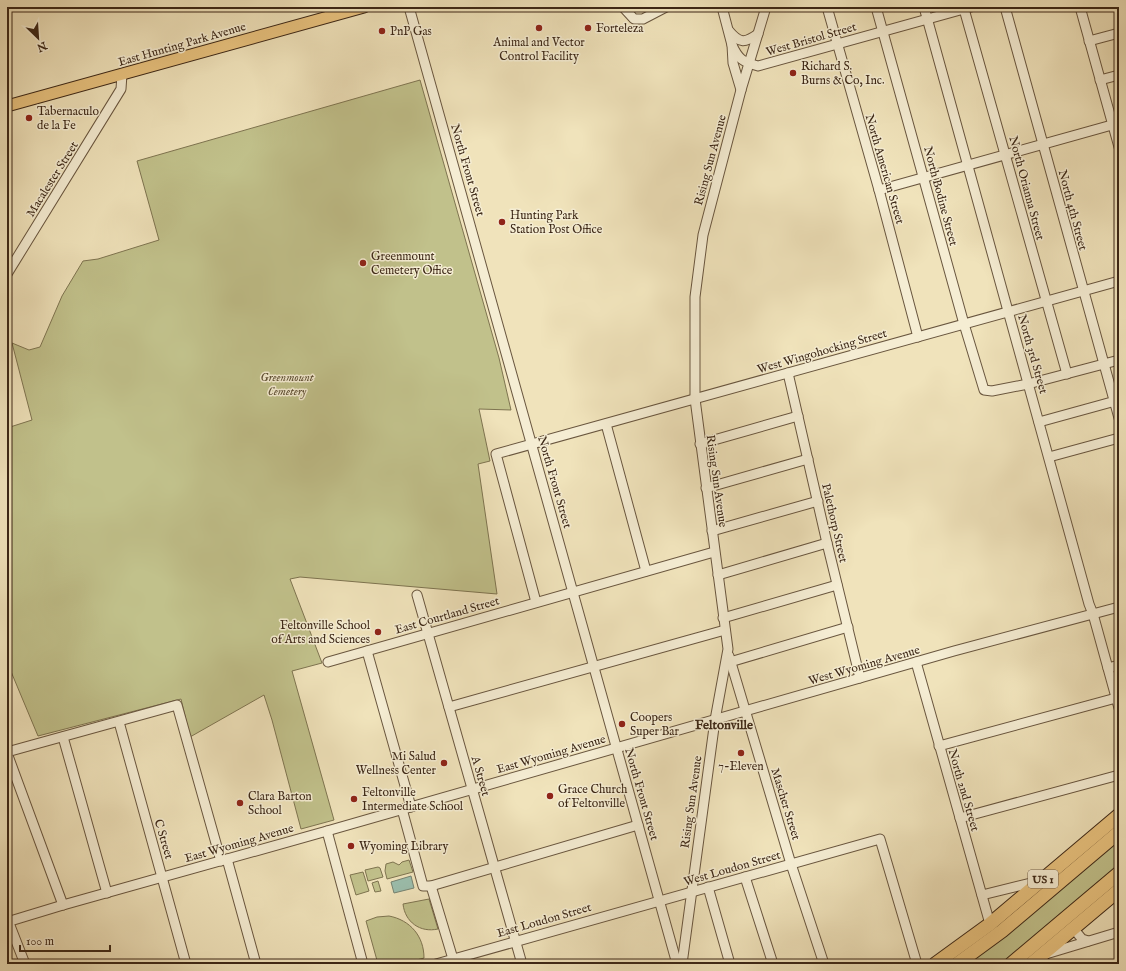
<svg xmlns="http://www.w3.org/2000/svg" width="1126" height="971" viewBox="0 0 1126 971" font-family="'IM FELL English',serif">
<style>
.green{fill:#c1c18b;stroke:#7e7450}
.water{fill:#9bbead;stroke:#758271}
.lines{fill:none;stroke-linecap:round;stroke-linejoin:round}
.minor-casing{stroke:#69563f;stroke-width:11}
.major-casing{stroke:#3c2716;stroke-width:13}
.highway-casing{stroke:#3c2716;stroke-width:15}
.minor{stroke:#f5edd3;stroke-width:9}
.major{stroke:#e8c27e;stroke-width:11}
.highway{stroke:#e8c27e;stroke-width:13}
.poi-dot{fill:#8f2418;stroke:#f5edd3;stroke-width:1.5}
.labels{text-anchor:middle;stroke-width:3;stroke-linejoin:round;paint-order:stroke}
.shield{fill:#f5edd3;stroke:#74624f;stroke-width:1}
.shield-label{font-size:11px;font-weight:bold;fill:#3c2716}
.poi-label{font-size:12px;fill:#3c2716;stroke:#f5edd3;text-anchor:start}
.street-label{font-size:12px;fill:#3c2716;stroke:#f5edd3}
.park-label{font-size:12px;font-style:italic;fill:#5d4e33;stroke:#f5edd3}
.neighbourhood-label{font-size:13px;font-weight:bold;fill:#3c2716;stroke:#f5edd3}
</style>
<rect width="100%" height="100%" fill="#f0e3bb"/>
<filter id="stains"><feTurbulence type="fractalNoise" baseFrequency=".005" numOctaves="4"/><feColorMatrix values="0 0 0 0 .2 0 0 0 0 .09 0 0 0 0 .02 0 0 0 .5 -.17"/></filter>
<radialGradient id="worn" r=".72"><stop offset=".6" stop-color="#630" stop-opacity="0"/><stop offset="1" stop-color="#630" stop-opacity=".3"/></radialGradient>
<g class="green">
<polygon points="420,80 499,358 511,410 479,409 490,461 478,464 497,594 300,577 290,579 322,663 292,671 334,820 301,829 272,720 264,695 190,737 181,699 38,736 7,662 7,428 32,420 12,343 29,350 40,347 62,296 83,261 98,259 159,240 137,161"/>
<polygon points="1119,839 1119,867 1002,964 977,964 974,959"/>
<polygon points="409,860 413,872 387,879 385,871 386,864 393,862 399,865 402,862"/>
<polygon points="378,867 380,868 383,877 368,881 365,870"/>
<polygon points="363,872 369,891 356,895 350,875"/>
<polygon points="378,881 381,891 375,892 372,883"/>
<path d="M429 899 438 929C420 933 405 922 403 904Z"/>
<path d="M389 916C410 920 424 936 424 958L402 964H378L366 921 377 917Z"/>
</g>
<polygon class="water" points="411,876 414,888 394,893 391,882"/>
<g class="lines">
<g class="minor-casing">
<g id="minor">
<polyline points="409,7 677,964"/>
<polyline points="623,7 634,19 643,19 666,7"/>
<polyline points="722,7 732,45 733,63 741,90"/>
<polyline points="827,7 879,190 918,337"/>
<polyline points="876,7 964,324 984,390 992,391 1028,384 1119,360"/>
<polyline points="924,7 1089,604 1093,614 1119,708"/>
<polyline points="1005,7 1119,418"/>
<polyline points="1080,7 1119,147"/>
<polyline points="964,9 1067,374"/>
<path d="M729 31C740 44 745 43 758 34"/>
<polyline points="1089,41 1119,33"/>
<path d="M732 45C738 59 743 62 758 66L971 7"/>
<polyline points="1100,80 1119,75"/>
<polyline points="879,190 1119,123"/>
<polyline points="7,274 121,89 122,74"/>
<polyline points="788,373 827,543 860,678"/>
<polyline points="1039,422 1119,400"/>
<polyline points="606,424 646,571"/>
<polyline points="700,444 798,416"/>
<polyline points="1049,457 1119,438"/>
<polyline points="706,488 808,459"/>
<polyline points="712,531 818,501"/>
<polyline points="718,575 827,543"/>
<polyline points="417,595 522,964"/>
<polyline points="536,602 496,454 1119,281"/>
<polyline points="723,618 837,585"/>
<polyline points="367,651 411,807"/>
<polyline points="729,656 791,864 824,964"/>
<polyline points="328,662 714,552"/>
<polyline points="730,662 848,627"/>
<polyline points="916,662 990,924"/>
<polyline points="1108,668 1119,665"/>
<polyline points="449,707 725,630"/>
<polyline points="119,722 186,964"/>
<polyline points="63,737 107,893"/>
<polyline points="939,746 1116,698"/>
<polyline points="7,752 177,705 221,861"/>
<polyline points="7,753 63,905"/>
<polyline points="402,809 423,886 431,886 638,825"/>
<polyline points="960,818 1119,775"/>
<polyline points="327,831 363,964"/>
<polyline points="227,859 256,964"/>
<polyline points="745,877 773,964"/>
<polyline points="431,886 453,959"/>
<polyline points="708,887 730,964"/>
<polyline points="982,895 1039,881"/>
<polyline points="7,918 25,964"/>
<polyline points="7,922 63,905 327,831 954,651 1119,607"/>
<polyline points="1073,928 1082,939 1088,941"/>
<polyline points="1046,954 1119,932"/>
<polyline points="436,964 880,839 917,964"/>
<polyline points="682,964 715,720 728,649 695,399 695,297 703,235 741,90 766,7"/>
</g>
</g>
<g class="major-casing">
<polyline id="major" points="7,106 364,7"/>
</g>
<g class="highway-casing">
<g id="highway">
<polyline points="935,964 990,924 1119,815"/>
<polyline points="957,964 1002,931 1119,832"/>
<polyline points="1011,964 1119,873"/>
<polyline points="1031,964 1119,890"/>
</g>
</g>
<use href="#minor" class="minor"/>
<use href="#major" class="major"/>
<use href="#highway" class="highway"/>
</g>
<g class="poi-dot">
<circle cx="539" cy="28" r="4"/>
<circle cx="588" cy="28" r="4"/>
<circle cx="382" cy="31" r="4"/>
<circle cx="793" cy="73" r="4"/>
<circle cx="29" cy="118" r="4"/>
<circle cx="502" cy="222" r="4"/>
<circle cx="363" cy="263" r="4"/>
<circle cx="378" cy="632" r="4"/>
<circle cx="622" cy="724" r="4"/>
<circle cx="741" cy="753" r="4"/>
<circle cx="444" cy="763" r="4"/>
<circle cx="550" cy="796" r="4"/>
<circle cx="354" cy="799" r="4"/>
<circle cx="240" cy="803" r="4"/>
<circle cx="351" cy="846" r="4"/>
</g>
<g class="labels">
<rect class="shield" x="1028" y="870" width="30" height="18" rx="3"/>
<g class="shield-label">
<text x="1043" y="883">US 1</text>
</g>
<g class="poi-label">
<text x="596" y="32">Forteleza</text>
<text x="390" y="35">PnP Gas</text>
<text x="539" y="46" text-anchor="middle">Animal and Vector<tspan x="539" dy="14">Control Facility</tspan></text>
<text x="801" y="70">Richard S.<tspan x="801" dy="14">Burns &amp; Co, Inc.</tspan></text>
<text x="37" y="115">Tabernaculo<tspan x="37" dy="14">de la Fe</tspan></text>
<text x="510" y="219">Hunting Park<tspan x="510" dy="14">Station Post Office</tspan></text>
<text x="371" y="260">Greenmount<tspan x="371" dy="14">Cemetery Office</tspan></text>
<text x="370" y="629" text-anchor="end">Feltonville School<tspan x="370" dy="14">of Arts and Sciences</tspan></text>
<text x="630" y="721">Coopers<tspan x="630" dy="14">Super Bar</tspan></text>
<text x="436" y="760" text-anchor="end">Mi Salud<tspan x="436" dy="14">Wellness Center</tspan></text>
<text x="741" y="770" text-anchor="middle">7-Eleven</text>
<text x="558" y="793">Grace Church<tspan x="558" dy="14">of Feltonville</tspan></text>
<text x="362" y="796">Feltonville<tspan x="362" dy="14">Intermediate School</tspan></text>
<text x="248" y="800">Clara Barton<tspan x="248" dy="14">School</tspan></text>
<text x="359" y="850">Wyoming Library</text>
</g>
<g class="street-label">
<text transform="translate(811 39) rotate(-16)" y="4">West Bristol Street</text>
<text transform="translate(182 44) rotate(-16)" y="4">East Hunting Park Avenue</text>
<text transform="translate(710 160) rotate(-75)" y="4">Rising Sun Avenue</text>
<text transform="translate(885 169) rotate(74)" y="4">North American Street</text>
<text transform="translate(468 170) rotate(74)" y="4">North Front Street</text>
<text transform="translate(52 179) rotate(-58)" y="4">Macalester Street</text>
<text transform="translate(1027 188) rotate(75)" y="4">North Orianna Street</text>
<text transform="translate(941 196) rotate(75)" y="4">North Bodine Street</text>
<text transform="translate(1073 210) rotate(75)" y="4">North 4th Street</text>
<text transform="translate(822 351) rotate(-16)" y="4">West Wingohocking Street</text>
<text transform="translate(1033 354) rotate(74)" y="4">North 3rd Street</text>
<text transform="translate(717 481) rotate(82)" y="4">Rising Sun Avenue</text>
<text transform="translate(555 482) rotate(74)" y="4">North Front Street</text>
<text transform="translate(835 523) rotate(77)" y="4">Palethorp Street</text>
<text transform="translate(447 615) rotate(-16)" y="4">East Courtland Street</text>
<text transform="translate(864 665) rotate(-16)" y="4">West Wyoming Avenue</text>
<text transform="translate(551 754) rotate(-16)" y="4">East Wyoming Avenue</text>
<text transform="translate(481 776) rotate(74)" y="4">A Street</text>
<text transform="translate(964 790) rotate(74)" y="4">North 2nd Street</text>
<text transform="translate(642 794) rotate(74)" y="4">North Front Street</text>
<text transform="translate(691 802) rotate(-82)" y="4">Rising Sun Avenue</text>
<text transform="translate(786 804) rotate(73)" y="4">Mascher Street</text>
<text transform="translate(164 839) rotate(74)" y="4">C Street</text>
<text transform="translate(239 843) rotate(-16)" y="4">East Wyoming Avenue</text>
<text transform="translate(732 868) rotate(-16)" y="4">West Loudon Street</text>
<text transform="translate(544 920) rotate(-16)" y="4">East Loudon Street</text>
</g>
<g class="park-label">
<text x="287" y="381">Greenmount<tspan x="287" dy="14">Cemetery</tspan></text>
</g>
<g class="neighbourhood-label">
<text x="724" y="729">Feltonville</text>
</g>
</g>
<rect width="1126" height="971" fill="none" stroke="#f0e3bb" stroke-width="24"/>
<rect x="8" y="8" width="1110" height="955" fill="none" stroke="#3c2716" stroke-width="2"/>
<rect x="12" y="12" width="1102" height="947" fill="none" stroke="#3c2716"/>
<g transform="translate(38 38) rotate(155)" stroke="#f5edd3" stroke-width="3" paint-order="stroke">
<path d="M0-3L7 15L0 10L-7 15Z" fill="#3c2716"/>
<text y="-6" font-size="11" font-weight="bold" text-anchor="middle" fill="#3c2716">N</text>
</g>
<path d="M20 945v6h90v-6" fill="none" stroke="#3c2716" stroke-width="2"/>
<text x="26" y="945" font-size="12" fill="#3c2716" stroke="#f5edd3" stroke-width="3" paint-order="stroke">100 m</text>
<rect width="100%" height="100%" filter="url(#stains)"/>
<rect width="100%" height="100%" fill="url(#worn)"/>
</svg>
